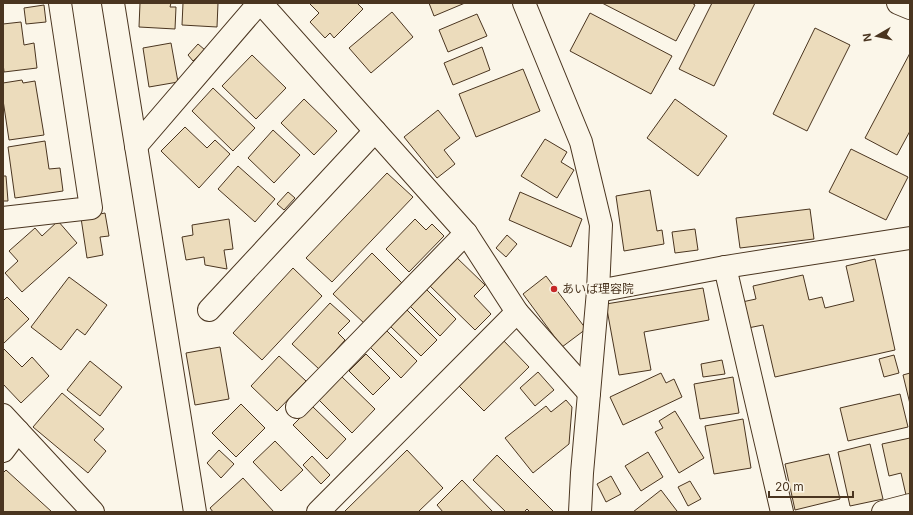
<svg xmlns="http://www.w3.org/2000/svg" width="913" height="515" viewBox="0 0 913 515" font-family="Inter,'Noto Sans JP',sans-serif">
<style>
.building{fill:#ecdcbc;stroke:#4a3520}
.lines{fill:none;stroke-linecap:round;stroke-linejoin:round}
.street-casing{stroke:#4a3520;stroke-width:24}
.secondary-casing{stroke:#4a3520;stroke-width:24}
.street{stroke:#fbf6e9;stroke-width:22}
.secondary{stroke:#fbf6e9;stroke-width:22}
.poi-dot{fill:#c62828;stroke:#fbf6e9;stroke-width:1.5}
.labels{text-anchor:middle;stroke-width:3;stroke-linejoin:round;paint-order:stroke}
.poi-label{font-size:12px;fill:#4a3520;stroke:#fbf6e9;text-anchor:start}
</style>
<rect width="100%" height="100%" fill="#fbf6e9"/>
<g class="building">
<polygon points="140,3 171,3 170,7 176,7 175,29 139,27"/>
<polygon points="183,3 218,3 217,27 182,25"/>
<polygon points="309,3 357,3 363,9 334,38 330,33 325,38 310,22 319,13"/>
<polygon points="429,3 465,3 434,16"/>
<polygon points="602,3 692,3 695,5 676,41"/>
<polygon points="712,3 755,3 714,86 679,69"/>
<polygon points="44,5 46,22 26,24 24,8"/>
<polygon points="392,12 413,37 371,73 349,48"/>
<polygon points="590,13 672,56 651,94 570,51"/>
<polygon points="477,14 487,36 448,52 439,30"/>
<polygon points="21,22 24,45 34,43 37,68 4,72 3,63 3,24"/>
<polygon points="815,28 850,45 807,131 773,114"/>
<polygon points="171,43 178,82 149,87 143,48"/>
<polygon points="198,44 205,50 193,61 188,55"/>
<polygon points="482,47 490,70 453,85 444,63"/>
<polygon points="910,53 910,131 897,155 865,138"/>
<polygon points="252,55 286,88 256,119 222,86"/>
<polygon points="523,69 540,111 476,137 459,94"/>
<polygon points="22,80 23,83 35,81 44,135 9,140 3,100 3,83"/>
<polygon points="213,88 255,128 233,151 192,111"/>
<polygon points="304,99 337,131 314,155 281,123"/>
<polygon points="675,99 727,136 698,176 647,138"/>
<polygon points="438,110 460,138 444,150 455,164 437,178 404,137"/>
<polygon points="185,127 207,148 215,140 230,154 199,188 161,151"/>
<polygon points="273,130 300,155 274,183 248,158"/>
<polygon points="545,139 567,152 561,162 574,170 557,198 521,176"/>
<polygon points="45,141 49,169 60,168 63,191 15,198 8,147"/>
<polygon points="851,149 908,177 886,220 829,192"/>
<polygon points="238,166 275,199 255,222 218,189"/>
<polygon points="387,173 413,197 332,282 306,258"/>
<polygon points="3,176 6,176 8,201 3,201"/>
<polygon points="650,190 657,231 662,230 664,244 624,251 616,196"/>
<polygon points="288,192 295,198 284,210 277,204"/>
<polygon points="520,192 582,219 571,247 509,220"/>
<polygon points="810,209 814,239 740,248 736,218"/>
<polygon points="105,213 109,236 100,237 103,255 87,258 81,218"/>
<polygon points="229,219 233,249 224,250 227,269 205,265 204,257 186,260 182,237 193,235 192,225"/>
<polygon points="415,219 426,230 432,224 444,236 409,272 386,249"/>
<polygon points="58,221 77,243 22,292 5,273 18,261 9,251 35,228 42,236"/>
<polygon points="695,229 698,250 675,253 672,232"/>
<polygon points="507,235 517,244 506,257 496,248"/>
<polygon points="372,253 403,284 365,324 333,294"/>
<polygon points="455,256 485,285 474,296 491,314 475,330 428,284"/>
<polygon points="875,259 895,350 775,377 763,325 748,328 742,302 756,299 753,286 803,275 809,300 822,297 825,308 854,301 846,266"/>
<polygon points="293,268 322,296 262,360 233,333"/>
<polygon points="546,276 586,329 562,347 523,294"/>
<polygon points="69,277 107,305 85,335 77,329 61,350 31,327"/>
<polygon points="425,288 456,319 440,336 409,305"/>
<polygon points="703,288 709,320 644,332 651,370 619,375 606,304"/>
<polygon points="7,297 29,319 3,344 3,301"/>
<polygon points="330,303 350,321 338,333 345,340 319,369 292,344"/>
<polygon points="406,309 437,340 421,356 390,326"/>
<polygon points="386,330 417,361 401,378 370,347"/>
<polygon points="502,339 529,367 484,411 457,384"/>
<polygon points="220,347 229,399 195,405 186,353"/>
<polygon points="3,348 22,367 32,357 49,376 21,403 3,384"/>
<polygon points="366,354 390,378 373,395 349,371"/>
<polygon points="894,355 899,373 884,377 879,359"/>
<polygon points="279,356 306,381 277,411 251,386"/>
<polygon points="722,360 725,374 703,377 701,364"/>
<polygon points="90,361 122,387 100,416 67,390"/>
<polygon points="538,372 554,390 535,406 520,388"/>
<polygon points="661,373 666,383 674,379 682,397 623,425 610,397"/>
<polygon points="910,373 910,404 903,375"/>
<polygon points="341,376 375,409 352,433 318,399"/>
<polygon points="733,377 739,413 700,419 694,384"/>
<polygon points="62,393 104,429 94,440 106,451 88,473 33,427"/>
<polygon points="900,394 908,427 848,441 840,408"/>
<polygon points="566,400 572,407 569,444 533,473 505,438 546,406 551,412"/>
<polygon points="241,404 265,428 236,457 212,433"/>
<polygon points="312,406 346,439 327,459 293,425"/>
<polygon points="675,411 704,458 679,473 655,432 663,428 659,421"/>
<polygon points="743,419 751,468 714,474 705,426"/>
<polygon points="910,438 910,494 906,495 901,473 889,476 882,444"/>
<polygon points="275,441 303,470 281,491 253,462"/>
<polygon points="870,444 883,499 850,506 838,452"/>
<polygon points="219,450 234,464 221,478 207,463"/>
<polygon points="407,450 443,488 418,512 344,512"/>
<polygon points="648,452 663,477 641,491 625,466"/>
<polygon points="829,454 840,499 795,510 785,464"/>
<polygon points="497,455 553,511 552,512 530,512 527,509 524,512 506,512 473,480"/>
<polygon points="312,456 330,475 321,484 303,465"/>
<polygon points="6,470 52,512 3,512 3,473"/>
<polygon points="611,476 621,494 606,502 597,484"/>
<polygon points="243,478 274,512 213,512 210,508"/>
<polygon points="462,480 493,512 443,512 437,505"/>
<polygon points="690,481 701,499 688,506 678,487"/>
<polygon points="661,490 677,511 675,512 633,512"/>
</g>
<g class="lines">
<g class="street-casing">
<g id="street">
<polyline points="261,3 466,233 517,312 589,393"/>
<polyline points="524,3 581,142 601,225 598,291 582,473 580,512"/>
<polyline points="136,146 259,3"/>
<polyline points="3,218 91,208 60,3"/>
<polyline points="725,267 782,512"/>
<polyline points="598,291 725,267 910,238"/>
<polyline points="209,310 375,131"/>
<polyline points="297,407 466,233"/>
<polyline points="3,415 93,512"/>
<polyline points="3,451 18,431"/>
<polyline points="318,512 517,312"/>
<polyline points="883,512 910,505"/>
</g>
</g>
<g class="secondary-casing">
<g id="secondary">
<polyline points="113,3 195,512"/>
<polyline points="898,3 910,8"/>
</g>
</g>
<use href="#street" class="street"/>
<use href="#secondary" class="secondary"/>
</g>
<circle class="poi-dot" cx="554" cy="289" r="4"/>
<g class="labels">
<g class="poi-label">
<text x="562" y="293">あいば理容院</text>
</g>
</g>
<rect width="913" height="515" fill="none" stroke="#4a3520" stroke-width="8"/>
<g transform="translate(877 36) rotate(261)" stroke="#fbf6e9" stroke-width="3" paint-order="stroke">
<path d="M0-3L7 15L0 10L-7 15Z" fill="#4a3520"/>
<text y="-6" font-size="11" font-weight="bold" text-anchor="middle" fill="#4a3520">N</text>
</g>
<path d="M769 491v6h84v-6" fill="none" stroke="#4a3520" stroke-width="2"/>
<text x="775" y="491" font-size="12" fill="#4a3520" stroke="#fbf6e9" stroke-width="3" paint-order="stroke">20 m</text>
</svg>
